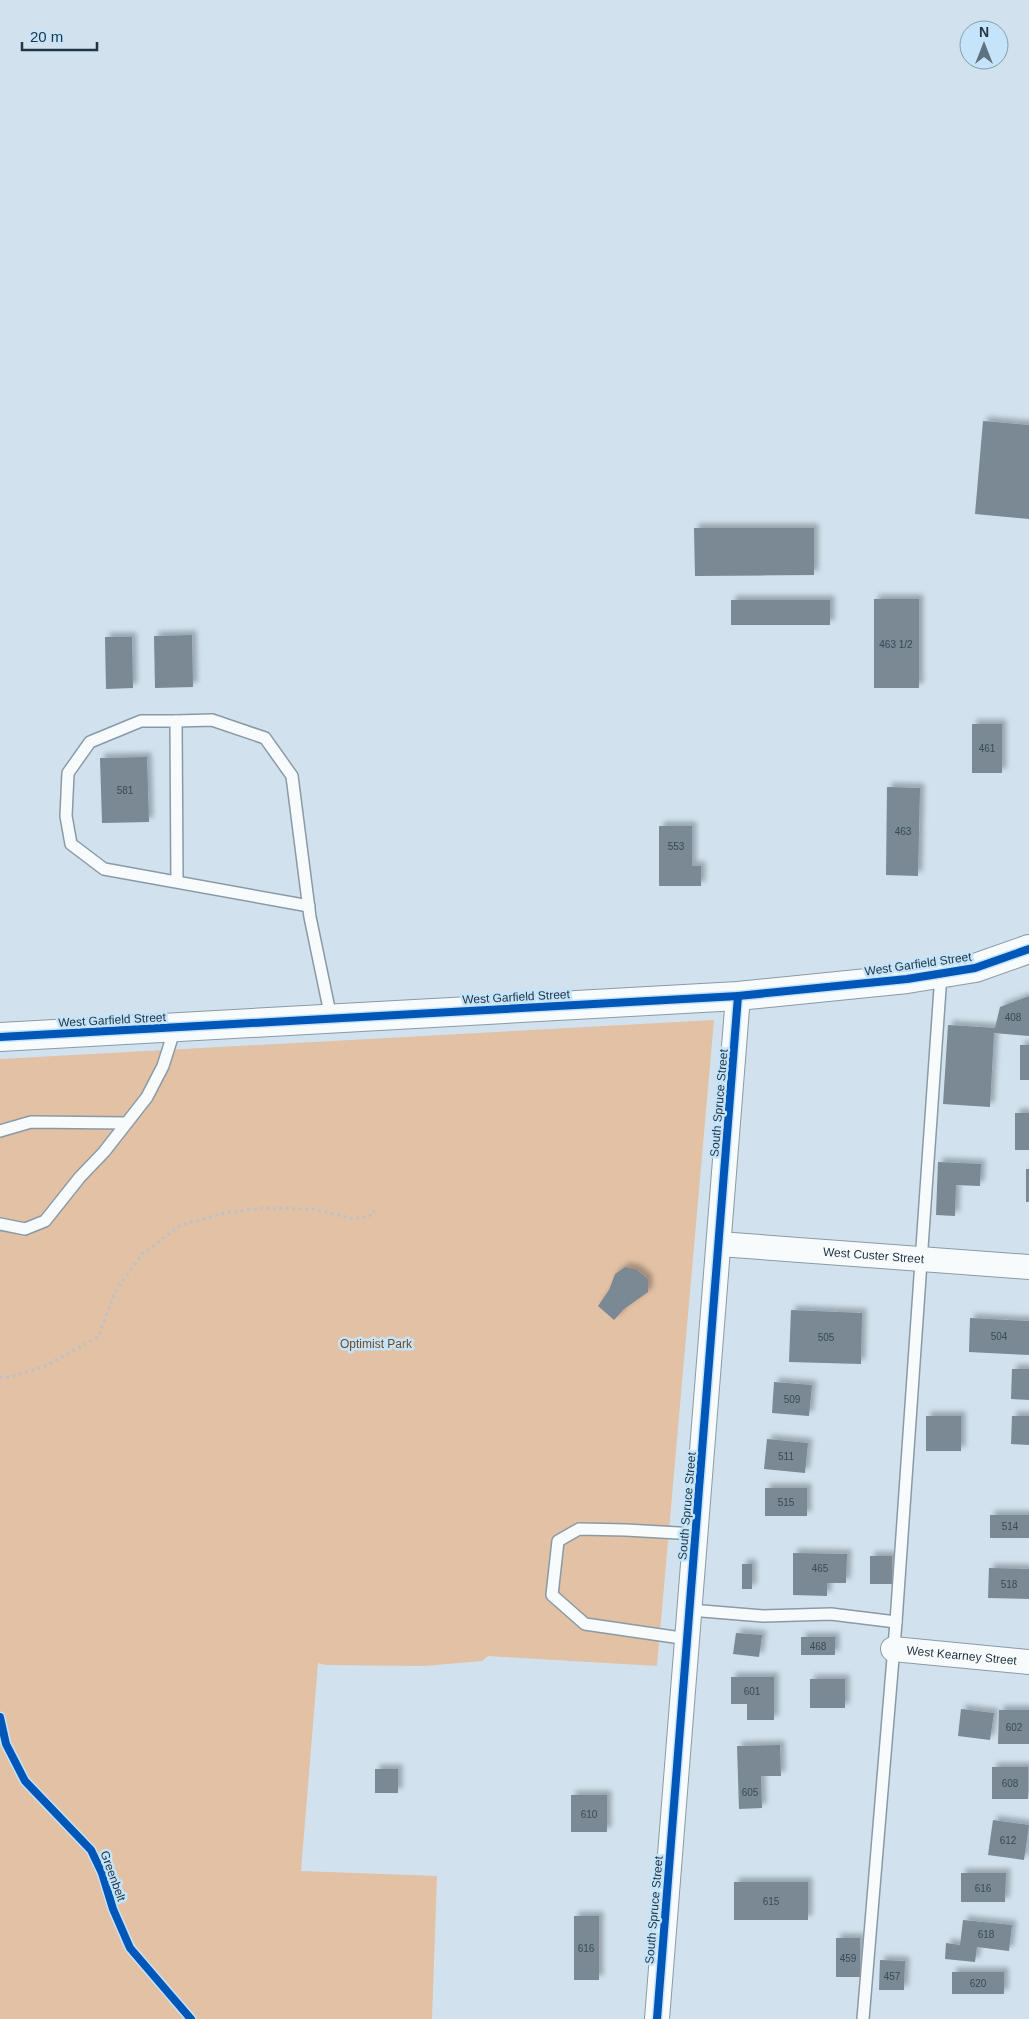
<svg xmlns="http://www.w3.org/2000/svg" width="1029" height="2019" viewBox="0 0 1029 2019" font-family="Arial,sans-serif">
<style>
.green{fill:#e2c1a5}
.building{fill:#7a8993;filter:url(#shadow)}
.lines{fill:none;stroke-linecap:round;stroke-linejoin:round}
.service-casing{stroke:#899aa6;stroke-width:14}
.minor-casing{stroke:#899aa6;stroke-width:26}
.tertiary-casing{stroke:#899aa6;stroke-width:30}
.path{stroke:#bac2c8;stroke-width:3;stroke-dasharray:2.5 4;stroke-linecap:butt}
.service{stroke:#f8fbfc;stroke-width:11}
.minor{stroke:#f8fbfc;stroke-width:24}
.tertiary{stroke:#f8fbfc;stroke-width:28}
.cycleway-casing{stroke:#c5e4fa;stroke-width:11}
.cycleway{stroke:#0057b8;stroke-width:8}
.labels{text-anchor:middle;stroke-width:5;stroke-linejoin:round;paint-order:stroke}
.number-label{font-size:10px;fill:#374b58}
.street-label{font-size:12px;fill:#213644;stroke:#c5e4fa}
.park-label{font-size:12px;fill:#714a27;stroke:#c5e4fa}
</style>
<defs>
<filter id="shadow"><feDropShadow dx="4.5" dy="-4.5" stdDeviation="2.5" flood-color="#0004"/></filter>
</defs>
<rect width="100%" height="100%" fill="#d1e2ee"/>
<polygon class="green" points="714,1020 657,1666 488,1656 482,1661 424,1666 325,1665 318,1663 301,1871 437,1876 432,2019 0,2019 0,1059"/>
<g class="building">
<polygon points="983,421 1029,425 1029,519 975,514"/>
<polygon points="694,528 814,528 814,575 695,576"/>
<rect x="874" y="599" width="45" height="89"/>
<rect x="731" y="600" width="99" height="25"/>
<polygon points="192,635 193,687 155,688 154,636"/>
<polygon points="105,637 132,637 133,688 106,689"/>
<rect x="972" y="724" width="30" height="49"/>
<polygon points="147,757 149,822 102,823 100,758"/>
<polygon points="887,787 920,788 918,876 886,875"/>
<polygon points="659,826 692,826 692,866 701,866 701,886 659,886"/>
<polygon points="1029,996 1029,1036 994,1033 990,1107 943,1104 948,1025 995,1028 1000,1007"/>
<rect x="1020" y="1045" width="9" height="35"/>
<rect x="1015" y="1113" width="14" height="37"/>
<polygon points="938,1162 981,1164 980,1186 956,1185 955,1216 936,1215"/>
<rect x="1026" y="1169" width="3" height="33"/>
<polygon points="625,1267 636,1269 648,1279 648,1292 624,1309 614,1320 598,1306 609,1290 615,1274"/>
<polygon points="791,1310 862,1313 861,1364 789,1362"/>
<polygon points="970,1318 1029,1321 1029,1355 969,1352"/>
<polygon points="1012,1369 1029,1369 1029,1400 1011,1399"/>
<polygon points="774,1382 812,1385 809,1416 772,1413"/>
<rect x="926" y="1416" width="35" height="35"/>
<polygon points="1012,1416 1029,1416 1029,1445 1011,1444"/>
<polygon points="767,1439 808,1443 805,1473 764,1469"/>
<rect x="765" y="1488" width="42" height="28"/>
<rect x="990" y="1515" width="39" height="23"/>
<polygon points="793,1553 847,1554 846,1583 827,1583 827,1596 793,1595"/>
<rect x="870" y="1556" width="22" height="28"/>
<rect x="742" y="1564" width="10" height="25"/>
<polygon points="989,1568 1029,1569 1029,1599 988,1598"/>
<polygon points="736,1633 762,1635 759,1657 733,1654"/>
<rect x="801" y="1637" width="34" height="18"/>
<polygon points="731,1677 774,1677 774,1720 747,1720 747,1704 731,1704"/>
<rect x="810" y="1679" width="35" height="29"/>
<polygon points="961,1709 994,1713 990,1740 958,1736"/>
<polygon points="999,1710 1029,1710 1029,1744 998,1744"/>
<polygon points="780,1745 781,1776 761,1776 762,1808 739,1809 737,1746"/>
<rect x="992" y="1767" width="36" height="32"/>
<rect x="375" y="1769" width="23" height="24"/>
<rect x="571" y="1795" width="36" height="37"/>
<polygon points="993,1820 1029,1825 1024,1860 988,1855"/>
<polygon points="961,1873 1006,1873 1005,1902 961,1902"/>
<rect x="734" y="1882" width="74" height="38"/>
<rect x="574" y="1916" width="25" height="64"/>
<polygon points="963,1920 1012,1925 1009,1951 977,1947 975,1962 945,1959 946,1943 960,1945"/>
<rect x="836" y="1938" width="24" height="39"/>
<polygon points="880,1960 905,1961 904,1990 879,1990"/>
<rect x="952" y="1972" width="52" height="22"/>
</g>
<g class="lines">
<g class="service-casing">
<g id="service">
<polyline points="176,721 177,881"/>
<polyline points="309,906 104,869 71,844 66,816 68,773 90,742 141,721 176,721 212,720 265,738 292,776 310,917 331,1018"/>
<polyline points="0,1131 31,1122 125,1123"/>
<polyline points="0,1224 25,1229 45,1221 80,1177 104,1152 147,1097 163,1066 175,1028"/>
<polyline points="690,1610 763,1616 831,1614 896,1622"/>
<polyline points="688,1639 585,1624 552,1595 558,1541 579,1529 626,1530 696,1534"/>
<polyline points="863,2019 896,1622 941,974"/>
</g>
</g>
<g class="minor-casing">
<g id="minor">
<path id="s1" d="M719 1244 1029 1267"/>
<path id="s2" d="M893 1649 1029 1662"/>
<polyline points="657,2019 738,996"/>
</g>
</g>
<g class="tertiary-casing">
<polyline id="tertiary" points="0,1037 738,996 907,979 975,968 1029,949"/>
</g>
<polyline class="path" points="0,1377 11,1377 45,1366 98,1337 115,1292 142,1254 181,1225 225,1213 261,1208 314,1209 354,1219 373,1215 375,1207"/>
<use href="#service" class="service"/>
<use href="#minor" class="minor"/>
<use href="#tertiary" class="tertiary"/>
<g class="cycleway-casing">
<g id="cycleway">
<polyline points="0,1037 738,996 907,979 975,968 1029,949"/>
<polyline points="0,1717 6,1744 25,1781 91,1850 102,1873 113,1909 130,1948 191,2019"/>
<polyline points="657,2019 738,996"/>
</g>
</g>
<use href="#cycleway" class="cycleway"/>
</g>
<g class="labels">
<g class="number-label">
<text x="896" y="648">463 1/2</text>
<text x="987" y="752">461</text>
<text x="125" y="794">581</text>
<text x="903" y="835">463</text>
<text x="676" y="850">553</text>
<text x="1013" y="1021">408</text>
<text x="999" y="1340">504</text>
<text x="826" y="1341">505</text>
<text x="792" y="1403">509</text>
<text x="786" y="1460">511</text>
<text x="786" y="1506">515</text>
<text x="1010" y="1530">514</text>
<text x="820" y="1572">465</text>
<text x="1009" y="1588">518</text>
<text x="818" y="1650">468</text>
<text x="752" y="1695">601</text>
<text x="1014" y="1731">602</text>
<text x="1010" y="1787">608</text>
<text x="750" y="1796">605</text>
<text x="589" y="1818">610</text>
<text x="1008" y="1844">612</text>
<text x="983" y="1892">616</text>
<text x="771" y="1905">615</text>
<text x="986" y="1938">618</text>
<text x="586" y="1952">616</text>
<text x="848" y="1962">459</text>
<text x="892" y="1980">457</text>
<text x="978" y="1987">620</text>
</g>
<g class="street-label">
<text transform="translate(918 964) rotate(-8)" y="4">West Garfield Street</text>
<text transform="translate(516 997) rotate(-3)" y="4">West Garfield Street</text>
<text transform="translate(112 1020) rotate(-3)" y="4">West Garfield Street</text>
<text transform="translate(719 1103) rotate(-85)" y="4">South Spruce Street</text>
<text dy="4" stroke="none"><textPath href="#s1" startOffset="155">West Custer Street</textPath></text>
<text transform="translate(687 1506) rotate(-85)" y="4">South Spruce Street</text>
<text dy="4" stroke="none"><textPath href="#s2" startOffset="69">West Kearney Street</textPath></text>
<text transform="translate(113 1876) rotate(70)" y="4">Greenbelt</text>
<text transform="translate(654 1910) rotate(-85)" y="4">South Spruce Street</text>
</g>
<g class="park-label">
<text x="376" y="1348">Optimist Park</text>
</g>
</g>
<g transform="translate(984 45)"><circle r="24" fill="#c5e4fa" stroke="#839eb1"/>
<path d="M0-4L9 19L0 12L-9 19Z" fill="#5f7280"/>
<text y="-8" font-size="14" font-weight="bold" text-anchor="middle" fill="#213644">N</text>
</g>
<path d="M22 42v8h75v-8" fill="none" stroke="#213644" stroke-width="2.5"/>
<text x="30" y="42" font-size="15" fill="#213644" stroke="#c5e4fa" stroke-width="4" paint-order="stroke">20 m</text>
</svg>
